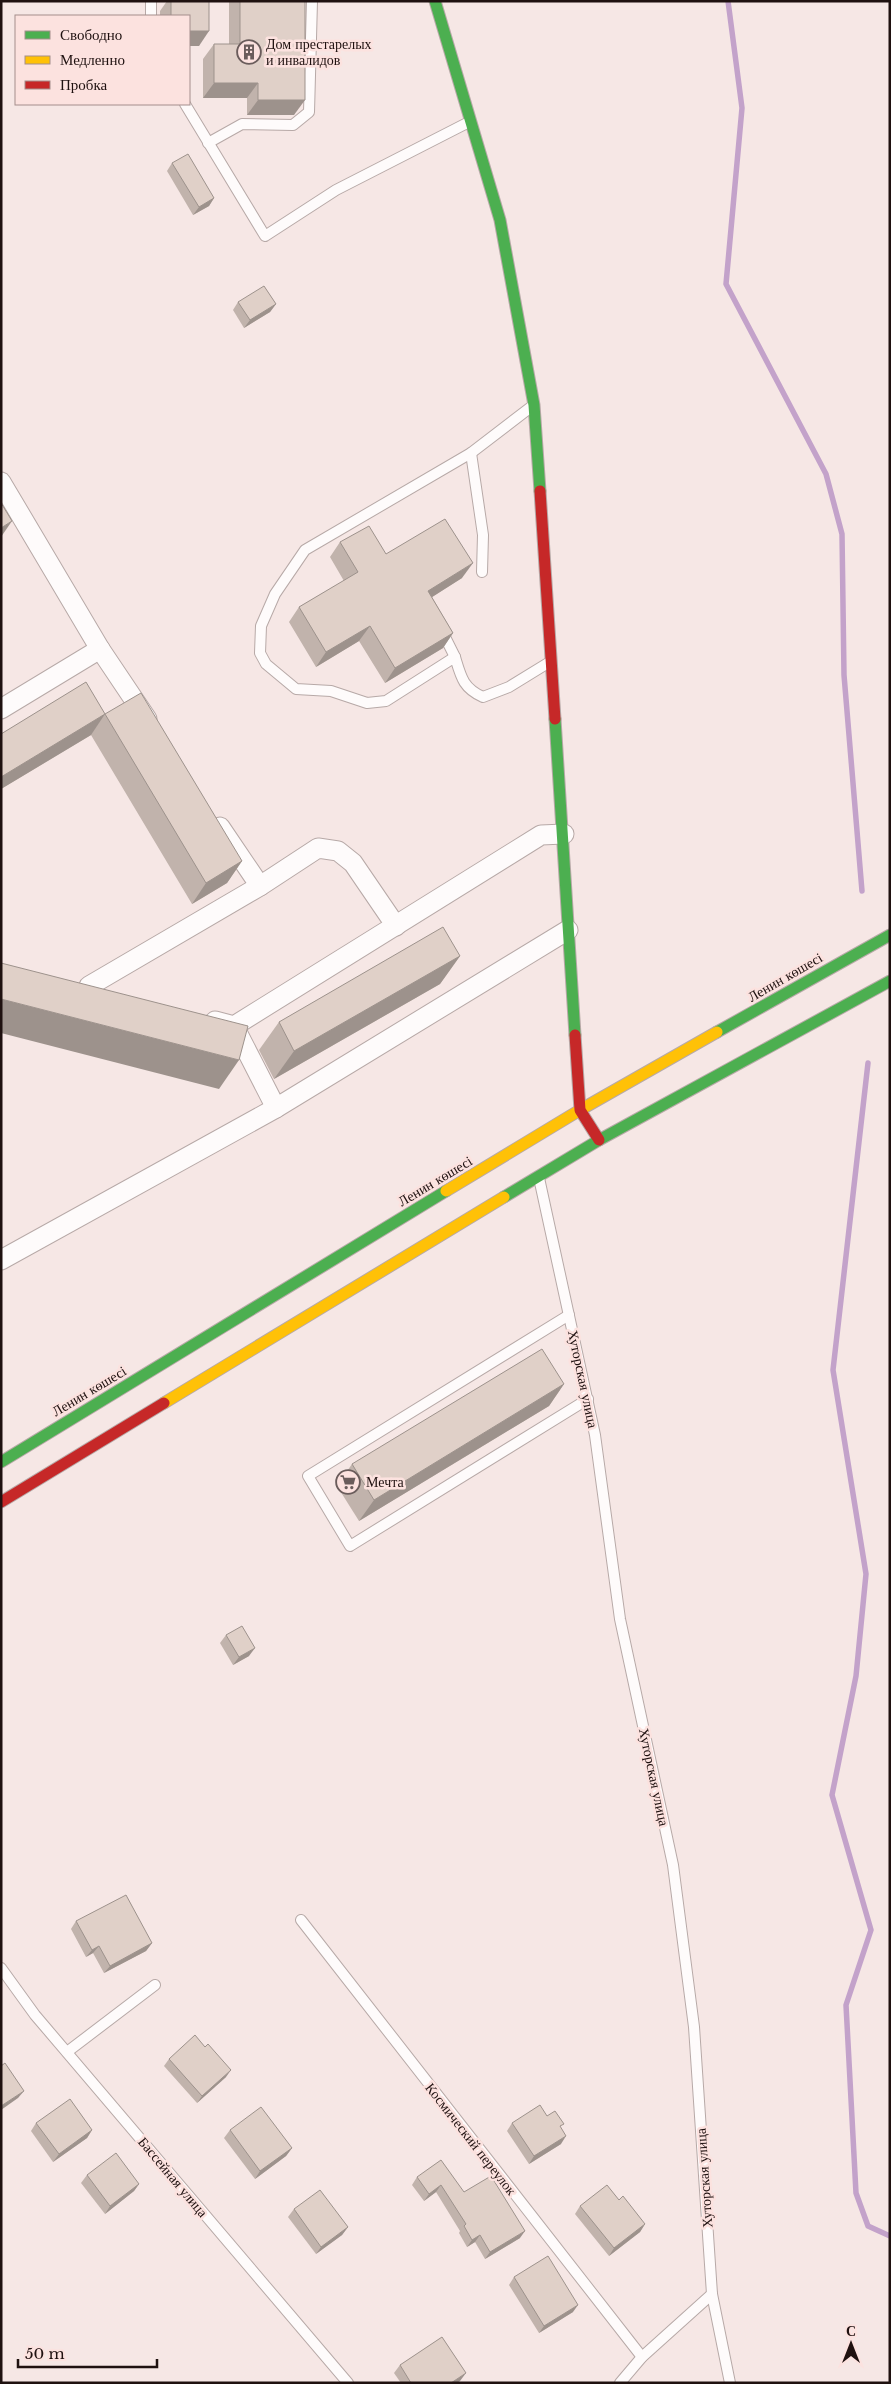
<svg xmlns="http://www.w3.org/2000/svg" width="891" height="2384" viewBox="0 0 891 2384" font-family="'Libre Baskerville',serif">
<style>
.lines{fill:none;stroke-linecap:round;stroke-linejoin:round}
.stream{stroke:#c3a2ca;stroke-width:5.5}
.lane-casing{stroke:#b7a9a7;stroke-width:12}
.street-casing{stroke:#b7a9a7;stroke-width:21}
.fast-casing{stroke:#b7a9a7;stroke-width:13}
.slow-casing{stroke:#b7a9a7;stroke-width:13}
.jam-casing{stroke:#b7a9a7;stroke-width:13}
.lane{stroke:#fefbfb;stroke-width:10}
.street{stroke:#fefbfb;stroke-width:19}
.fast{stroke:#4caf50;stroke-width:11}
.slow{stroke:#ffc107;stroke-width:11}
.jam{stroke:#c62828;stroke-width:11}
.wall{fill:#c1b3ac}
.shaded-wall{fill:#9d928c}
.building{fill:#e0d0c8;stroke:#9d928c}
.labels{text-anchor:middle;stroke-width:5;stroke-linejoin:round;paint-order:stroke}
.poi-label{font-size:14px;fill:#1f1110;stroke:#fce2df;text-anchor:start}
.street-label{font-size:14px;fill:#1f1110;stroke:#fce2df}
</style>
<rect width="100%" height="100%" fill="#f6e7e5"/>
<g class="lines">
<g class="stream">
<polyline points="728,1 742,108 726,284 826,474 842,534 844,675 862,891"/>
<polyline points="868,1063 833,1370 866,1574 856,1676 832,1795 871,1930 846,2005 856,2193 868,2226 890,2236"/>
</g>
<g class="lane-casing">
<g id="lane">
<polyline points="151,16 151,1"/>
<polyline points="185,104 265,236 336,190 469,122"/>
<polyline points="208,143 242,124 293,125 309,112 312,1"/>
<path d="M531 407 471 453 305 550 275 594 261 626 260 653 266 664 296 689 331 691 367 703 386 701 455 657C461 677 463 688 483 697L509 687 548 663"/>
<polyline points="471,453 483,535 482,572"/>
<polyline points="442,631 455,657"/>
<polyline points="539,1178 595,1435 620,1619 673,1865 694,2027 712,2294 730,2383"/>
<polyline points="569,1315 308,1476 350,1546 588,1399"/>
<polyline points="301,1920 642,2357"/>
<polyline points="1,1968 35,2015 348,2383"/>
<polyline points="67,2052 155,1985"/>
<polyline points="620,2383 642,2357 712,2294"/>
</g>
</g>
<g class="street-casing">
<g id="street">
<polyline points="1,482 100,649 147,719"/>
<polyline points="1,709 100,649"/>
<polyline points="220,827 260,886"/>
<polyline points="89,986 260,886 318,848 338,851 353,863 396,926"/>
<polyline points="215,1021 234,1026 541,835 564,834"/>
<polyline points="234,1026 276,1108"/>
<polyline points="1,1260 276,1108 568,930"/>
</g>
</g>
<g class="fast-casing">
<g id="fast">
<polyline points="435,1 500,220 534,405 540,491"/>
<polyline points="555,719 575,1035"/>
<polyline points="717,1032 890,935"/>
<polyline points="504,1197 599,1140 890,981"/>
<polyline points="1,1462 446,1191"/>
</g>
</g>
<g class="slow-casing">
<g id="slow">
<polyline points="446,1191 580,1110 717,1032"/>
<polyline points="164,1403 504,1197"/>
</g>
</g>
<g class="jam-casing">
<g id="jam">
<polyline points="540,491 555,719"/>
<polyline points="575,1035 580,1110 599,1140"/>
<polyline points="1,1502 164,1403"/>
</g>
</g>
<use href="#lane" class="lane"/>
<use href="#street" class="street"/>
<use href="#fast" class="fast"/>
<use href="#slow" class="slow"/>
<use href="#jam" class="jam"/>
</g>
<g class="wall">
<polygon points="167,1 209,1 199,46 189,46 189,16 160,16 160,11"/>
<polygon points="229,1 305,1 294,115 247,115 247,98 203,98 203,59 214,44 229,44"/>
<polygon points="172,163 214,198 209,206 193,215 167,171"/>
<polygon points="238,302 276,304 270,312 244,328 233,310"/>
<polygon points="340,542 386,554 462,578 432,597 453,633 443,648 385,683 359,641 316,667 289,622 299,607 344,581 330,557"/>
<polygon points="105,714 242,861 227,883 192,904 91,735 1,789 1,734"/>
<polygon points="460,956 440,984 274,1079 259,1050 279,1022"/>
<polygon points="564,1384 549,1406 359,1521 337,1486 352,1464"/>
<polygon points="226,1635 249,1656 233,1665 220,1643"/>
<polygon points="76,1921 152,1943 146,1951 104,1973 93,1953 86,1957 71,1929"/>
<polygon points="169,2059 226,2077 197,2103 164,2066"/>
<polygon points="547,2116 561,2128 561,2144 529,2164 507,2131 512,2123"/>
<polygon points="36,2123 92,2130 87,2138 53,2162 31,2131"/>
<polygon points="230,2130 292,2148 286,2156 255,2179 224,2138"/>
<polygon points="87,2175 139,2184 134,2191 105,2214 81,2183"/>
<polygon points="417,2177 464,2192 520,2238 485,2259 475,2242 467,2247 459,2233 460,2231 436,2192 424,2201 412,2185"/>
<polygon points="580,2206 645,2224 640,2232 609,2256 575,2214"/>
<polygon points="294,2209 348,2227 342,2235 316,2254 288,2217"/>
<polygon points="514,2277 573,2312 539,2333 509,2285"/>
<polygon points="400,2365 460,2381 457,2383 401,2383 394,2373"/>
</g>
<g class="shaded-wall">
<polygon points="189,31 209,31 199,46 189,46"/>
<polygon points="214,83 258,83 247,98 203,98"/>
<polygon points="258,100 305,100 294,115 247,115"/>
<polygon points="214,198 209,206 193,215 199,207"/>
<polygon points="276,304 270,312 244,328 250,320"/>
<polygon points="12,521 1,537 1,528"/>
<polygon points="473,563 462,578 418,606 428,591"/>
<polygon points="370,626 359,641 316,667 326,652"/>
<polygon points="453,633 443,648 385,683 395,668"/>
<polygon points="105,714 91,735 1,789 1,777"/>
<polygon points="242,861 227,883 192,904 206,883"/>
<polygon points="460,956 440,984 274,1079 294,1051"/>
<polygon points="1,999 239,1060 219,1089 1,1033"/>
<polygon points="564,1384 549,1406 359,1521 374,1500"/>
<polygon points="255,1648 249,1656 233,1665 239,1657"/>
<polygon points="152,1943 146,1951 104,1973 110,1966"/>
<polygon points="99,1946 93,1953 86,1957 92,1950"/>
<polygon points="231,2070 226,2077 197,2103 202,2096"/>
<polygon points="24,2091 18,2098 1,2110 1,2106"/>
<polygon points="92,2130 87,2138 53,2162 59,2154"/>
<polygon points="566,2136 561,2144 529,2164 534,2156"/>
<polygon points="292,2148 286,2156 255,2179 260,2171"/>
<polygon points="139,2184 134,2191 105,2214 110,2206"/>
<polygon points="441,2185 436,2192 424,2201 429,2194"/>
<polygon points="645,2224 640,2232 609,2256 614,2248"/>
<polygon points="348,2227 342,2235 316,2254 321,2247"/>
<polygon points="525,2231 520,2238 485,2259 490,2252"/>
<polygon points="480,2235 475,2242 467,2247 472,2240"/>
<polygon points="578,2305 573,2312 539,2333 544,2326"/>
<polygon points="466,2373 460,2381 457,2383 451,2383"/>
</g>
<g class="building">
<polygon points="171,1 209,1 209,31 189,31 189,16 171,16"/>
<polygon points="240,1 305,1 305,100 258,100 258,83 214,83 214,44 240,44"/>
<polygon points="188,154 214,198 199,207 172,163"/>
<polygon points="264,286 276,304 250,320 238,302"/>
<polygon points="1,503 12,521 1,528"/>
<polygon points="445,519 473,563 428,591 453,633 395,668 370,626 326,652 299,607 358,572 340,542 369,526 386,554"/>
<polygon points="86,682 105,714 1,777 1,734"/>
<polygon points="141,693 242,861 206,883 105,714"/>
<polygon points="443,927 460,956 294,1051 279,1022"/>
<polygon points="1,963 248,1026 239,1060 1,999"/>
<polygon points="542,1349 564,1384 374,1500 352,1464"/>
<polygon points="242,1626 255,1648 239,1657 226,1635"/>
<polygon points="126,1895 152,1943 110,1966 99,1946 92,1950 76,1921"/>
<polygon points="195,2035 205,2047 208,2044 231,2070 202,2096 169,2059"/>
<polygon points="5,2063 24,2091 1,2106 1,2066"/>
<polygon points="70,2099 92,2130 59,2154 36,2123"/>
<polygon points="540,2105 547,2116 555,2111 564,2124 560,2126 566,2136 534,2156 512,2123"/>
<polygon points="261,2107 292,2148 260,2171 230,2130"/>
<polygon points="116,2153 139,2184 110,2206 87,2175"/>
<polygon points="441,2160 464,2192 491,2176 525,2231 490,2252 480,2235 472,2240 464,2226 466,2224 441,2185 429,2194 417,2177"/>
<polygon points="607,2185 619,2200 623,2196 645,2224 614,2248 580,2206"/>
<polygon points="320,2190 348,2227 321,2247 294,2209"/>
<polygon points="548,2256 578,2305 544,2326 514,2277"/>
<polygon points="442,2337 466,2373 451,2383 411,2383 400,2365"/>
</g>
<defs>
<g id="building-ring" transform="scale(1.25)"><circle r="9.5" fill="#fce2df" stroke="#6a5c5b" stroke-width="1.5"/><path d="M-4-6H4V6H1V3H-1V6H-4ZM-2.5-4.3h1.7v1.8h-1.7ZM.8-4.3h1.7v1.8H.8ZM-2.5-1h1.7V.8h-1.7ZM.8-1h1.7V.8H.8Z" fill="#6a5c5b"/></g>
<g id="supermarket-ring" transform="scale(1.25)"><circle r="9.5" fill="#fce2df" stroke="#6a5c5b" stroke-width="1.5"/><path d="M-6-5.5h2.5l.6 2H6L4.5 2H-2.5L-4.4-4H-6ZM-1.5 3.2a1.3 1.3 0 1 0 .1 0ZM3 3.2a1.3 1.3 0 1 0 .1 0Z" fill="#6a5c5b"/></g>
</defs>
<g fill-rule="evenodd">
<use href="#building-ring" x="249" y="52"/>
<use href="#supermarket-ring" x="348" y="1482"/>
</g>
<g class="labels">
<g class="poi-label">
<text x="266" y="49">Дом престарелых<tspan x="266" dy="16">и инвалидов</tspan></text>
<text x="366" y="1487">Мечта</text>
</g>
<g class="street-label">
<text transform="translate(785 977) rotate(-30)" y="5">Ленин көшесі</text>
<text transform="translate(435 1181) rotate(-31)" y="5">Ленин көшесі</text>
<text transform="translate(583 1379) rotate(78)" y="5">Хуторская улица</text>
<text transform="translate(89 1391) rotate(-31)" y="5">Ленин көшесі</text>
<text transform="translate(654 1777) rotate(78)" y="5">Хуторская улица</text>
<text transform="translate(471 2139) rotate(52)" y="5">Космический переулок</text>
<text transform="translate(173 2177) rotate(50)" y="5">Бассейная улица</text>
<text transform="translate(704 2178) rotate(-94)" y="5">Хуторская улица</text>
</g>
</g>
<rect width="891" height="2384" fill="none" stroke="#1f1110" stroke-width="5"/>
<rect x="15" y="15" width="175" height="90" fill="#fce2df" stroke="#a48e8c"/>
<rect x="25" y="31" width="25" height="8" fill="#4caf50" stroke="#a48e8c"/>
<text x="60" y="40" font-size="15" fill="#1f1110">Свободно</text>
<rect x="25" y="56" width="25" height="8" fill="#ffc107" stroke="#a48e8c"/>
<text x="60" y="65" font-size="15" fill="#1f1110">Медленно</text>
<rect x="25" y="81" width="25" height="8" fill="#c62828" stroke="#a48e8c"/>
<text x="60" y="90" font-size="15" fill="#1f1110">Пробка</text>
<g transform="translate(851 2344)" stroke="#fce2df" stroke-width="4" paint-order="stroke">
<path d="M0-4L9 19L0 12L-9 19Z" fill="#1f1110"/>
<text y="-8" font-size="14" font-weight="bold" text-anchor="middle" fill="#1f1110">С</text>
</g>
<path d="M18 2359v8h139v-8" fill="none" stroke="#1f1110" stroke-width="2.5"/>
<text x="25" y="2359" font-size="15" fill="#1f1110" stroke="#fce2df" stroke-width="4" paint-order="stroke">50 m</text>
</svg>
